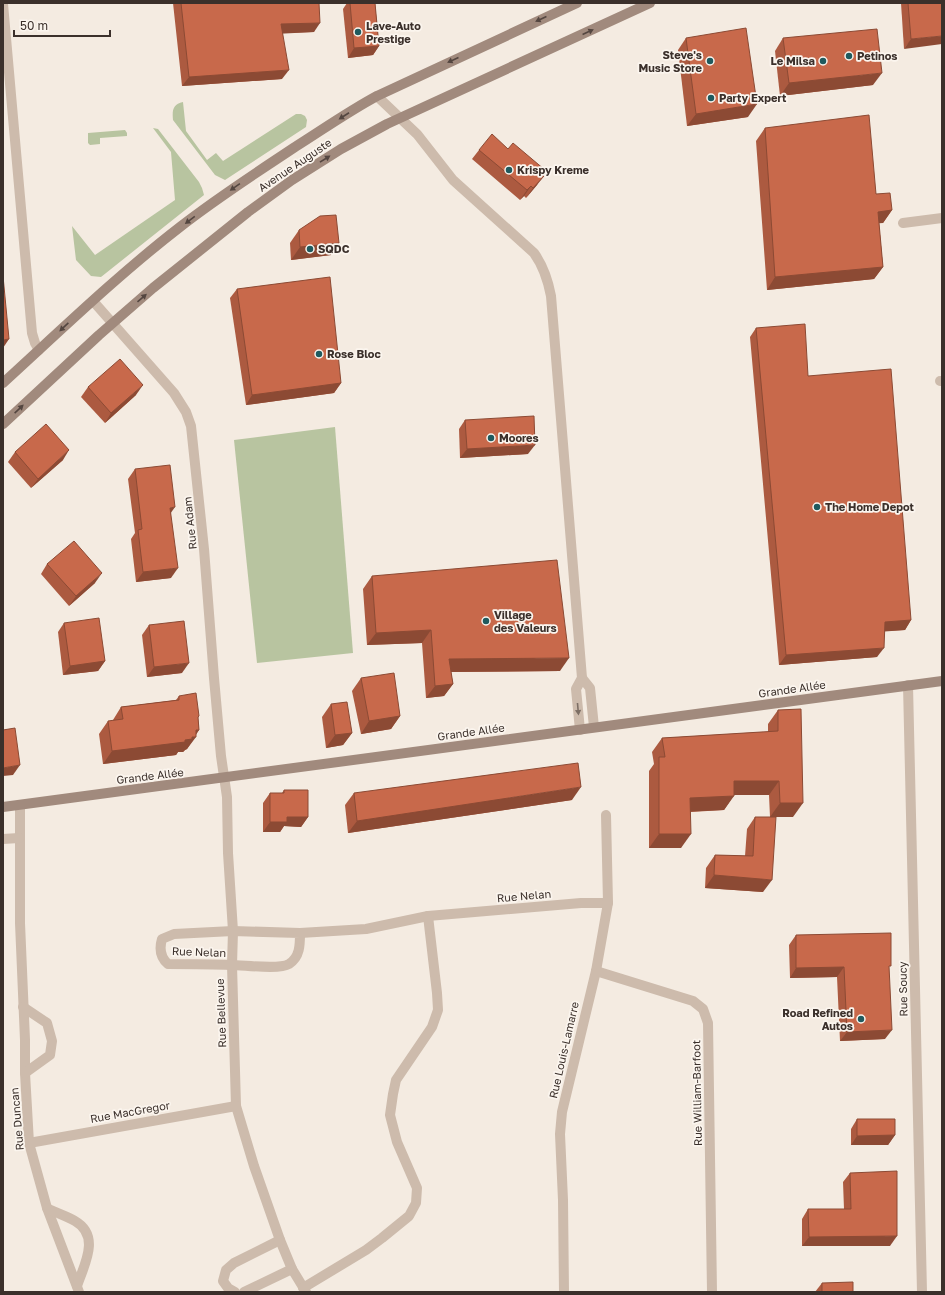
<svg xmlns="http://www.w3.org/2000/svg" width="945" height="1295" viewBox="0 0 945 1295" font-family="'Golos Text',sans-serif">
<style>
.green{fill:#b8c4a0}
.lines{fill:none;stroke-linecap:round;stroke-linejoin:round}
.street{stroke:#cdbbac;stroke-width:10}
.secondary{stroke:#a18a7d;stroke-width:10}
.wall{fill:#ac5a40}
.shaded-wall{fill:#8c4a34}
.building{fill:#c8694b;stroke:#8c4a34}
.oneway{fill:#544640}
.oneway2{fill:#7d6f65}
.poi-dot{fill:#1f5a5e;stroke:#fbf5ee;stroke-width:1.5}
.labels{text-anchor:middle;stroke-width:3.5;stroke-linejoin:round;paint-order:stroke}
.poi-label{font-size:11px;font-weight:bold;fill:#3b302b;stroke:#fbf5ee;text-anchor:start}
.street-label{font-size:11px;fill:#3b302b;stroke:#fbf5ee}
</style>
<rect width="100%" height="100%" fill="#f4ebe1"/>
<g class="green">
<path d="M183 102 186 131 207 160 216 153 223 161 296 114H301L305 116 307 120 306 127 225 180 215 175 173 120C172 110 173 104 183 102Z"/>
<polygon points="153,128 158,129 199,182 202,188 204,195 101,277 91,276 76,260 72,226 95,255 175,200 171,152"/>
<polygon points="125,130 127,133 127,136 100,138 100,144 90,145 88,143 88,133"/>
<polygon points="335,427 353,653 257,663 234,440"/>
</g>
<g class="lines">
<g class="street">
<polyline points="3,4 32,333 35,343 39,350"/>
<path d="M377 96 417 134 453 180 534 253C544 267 548 280 551 296L582 678 576 689 580 730"/>
<polyline points="903,223 942,218"/>
<polyline points="93,301 174,393 186,412 191,426 204,549 214,678 221,756 227,797 228,853 233,931 232,965 236,1106 254,1166 280,1240 292,1269 306,1292"/>
<polyline points="940,381 942,381"/>
<polyline points="582,678 590,688 594,727"/>
<polyline points="908,685 922,1292"/>
<polyline points="20,805 20,923 25,1040 25,1073 29,1143 47,1208 79,1292"/>
<polyline points="3,839 19,838"/>
<path d="M300 933 233 931 174 934 162 939C159 949 160 957 168 964 189 964 210 964 231 965 244 965 279 970 289 964 300 957 300 945 300 933L366 929 428 916 581 903H608"/>
<polyline points="596,971 693,1001 703,1009 708,1023 712,1292"/>
<polyline points="23,1007 47,1023 52,1041 50,1055 25,1073"/>
<polyline points="29,1143 236,1106"/>
<path d="M47 1208C56 1213 67 1216 75 1221 101 1236 84 1265 77 1286"/>
<polyline points="303,1288 366,1250 382,1238 409,1216 416,1203 417,1188 397,1142 390,1115 393,1094 396,1080 432,1027 438,1010 437,993 428,916"/>
<polyline points="235,1292 228,1288 223,1281 226,1270 234,1263 280,1240"/>
<polyline points="244,1292 292,1269"/>
<polyline points="564,1292 563,1200 560,1134 562,1112 596,971 608,903 606,815"/>
</g>
<g class="secondary">
<path d="M3 383C61 330 118 275 180 227 217 198 256 173 295 147 322 130 349 111 377 96L577 3"/>
<polyline points="3,424 99,335 153,288 248,212 292,180 341,149 387,124 650,3"/>
<polyline points="3,807 942,681"/>
</g>
</g>
<g class="wall">
<polygon points="173,3 319,3 314,32 283,33 282,79 182,86"/>
<polygon points="347,3 375,3 379,46 373,55 348,58 343,9"/>
<polygon points="901,3 942,3 904,49"/>
<polygon points="686,38 748,117 687,126 678,50"/>
<polygon points="783,38 873,85 780,96 775,51"/>
<polygon points="765,128 876,194 892,210 883,223 879,223 883,267 874,279 767,290 756,141"/>
<polygon points="508,149 545,170 542,174 537,185 526,198 524,196 520,200 472,159 479,150"/>
<polygon points="299,230 331,255 291,260 290,243"/>
<polygon points="237,289 341,383 334,393 246,405 230,298"/>
<polygon points="756,328 808,376 911,620 905,630 885,631 877,657 779,665 750,337"/>
<polygon points="88,387 136,395 105,423 81,397"/>
<polygon points="465,420 528,454 460,458 459,429"/>
<polygon points="15,452 63,460 31,488 8,462"/>
<polygon points="135,469 171,513 171,578 136,582 131,539 135,533 128,479"/>
<polygon points="47,564 95,583 69,606 41,574"/>
<polygon points="372,576 560,671 451,672 453,684 444,696 426,698 422,643 367,645 363,589"/>
<polygon points="64,623 105,661 98,671 63,675 58,632"/>
<polygon points="149,625 182,673 147,677 142,635"/>
<polygon points="361,678 400,716 391,729 361,734 352,691"/>
<polygon points="179,696 199,716 198,718 199,730 187,749 185,750 183,752 178,752 176,755 103,764 99,734 108,721 113,721 113,720 121,707 176,700"/>
<polygon points="331,704 352,733 343,745 326,748 322,717"/>
<polygon points="778,710 793,817 773,817 763,892 705,888 706,868 715,855 745,856 747,829 755,817 770,817 769,795 734,795 724,810 691,812 681,848 649,848 649,771 654,764 652,752 662,738 768,732 768,724"/>
<polygon points="284,790 308,817 301,827 284,826 280,832 263,832 263,803 270,793 282,793"/>
<polygon points="354,793 572,800 348,833 345,805"/>
<polygon points="796,935 889,969 885,1039 840,1041 837,977 790,978 789,945"/>
<polygon points="857,1119 895,1135 888,1145 851,1145 851,1129"/>
<polygon points="850,1173 890,1246 802,1246 802,1219 808,1209 844,1209 843,1182"/>
<polygon points="822,1283 853,1292 815,1292"/>
</g>
<g class="shaded-wall">
<polygon points="320,23 314,32 275,34 281,24"/>
<polygon points="942,36 942,44 904,49 911,39"/>
<polygon points="379,46 373,55 348,58 354,48"/>
<polygon points="289,70 282,79 182,86 189,77"/>
<polygon points="882,73 873,85 780,96 789,83"/>
<polygon points="757,104 748,117 687,126 696,114"/>
<polygon points="544,176 537,185 526,198 533,188"/>
<polygon points="531,186 524,196 520,200 527,190"/>
<polygon points="892,210 883,223 869,224 878,212"/>
<polygon points="339,243 331,255 291,260 300,247"/>
<polygon points="883,267 874,279 767,290 775,277"/>
<polygon points="9,339 3,348 3,340"/>
<polygon points="341,383 334,393 246,405 252,395"/>
<polygon points="143,385 136,395 105,423 111,413"/>
<polygon points="535,445 528,454 460,458 467,449"/>
<polygon points="69,450 63,460 31,488 38,479"/>
<polygon points="175,507 168,517 170,508"/>
<polygon points="178,568 171,578 136,582 143,572"/>
<polygon points="102,573 95,583 69,606 76,596"/>
<polygon points="911,620 905,630 878,632 885,622"/>
<polygon points="431,630 422,643 367,645 376,633"/>
<polygon points="884,648 877,657 779,665 786,655"/>
<polygon points="569,658 560,671 441,672 449,659"/>
<polygon points="105,661 98,671 63,675 70,666"/>
<polygon points="189,663 182,673 147,677 154,667"/>
<polygon points="453,684 444,696 426,698 435,686"/>
<polygon points="400,716 391,729 361,734 369,721"/>
<polygon points="196,730 199,730 194,737 196,737 187,749 185,750 183,752 178,752 176,755 103,764 112,751 185,740"/>
<polygon points="352,733 343,745 326,748 335,735"/>
<polygon points="20,765 13,775 3,776 3,768"/>
<polygon points="734,781 779,781 769,795 725,795"/>
<polygon points="581,787 572,800 348,833 357,821"/>
<polygon points="734,796 724,810 680,812 690,798"/>
<polygon points="780,803 803,803 793,817 770,817"/>
<polygon points="287,817 308,817 301,827 284,826 280,832 263,832 270,822"/>
<polygon points="659,834 691,834 681,848 649,848"/>
<polygon points="714,875 772,880 763,892 705,888"/>
<polygon points="844,967 837,977 790,978 796,968"/>
<polygon points="892,1030 885,1039 840,1041 847,1032"/>
<polygon points="895,1135 888,1145 851,1145 857,1136"/>
<polygon points="897,1236 890,1246 802,1246 809,1237"/>
</g>
<g class="building">
<polygon points="181,3 319,3 320,23 281,24 289,70 189,77"/>
<polygon points="350,3 375,3 379,46 354,48"/>
<polygon points="908,3 942,3 942,36 911,39"/>
<polygon points="746,28 757,104 696,114 686,38"/>
<polygon points="877,29 882,73 789,83 783,38"/>
<polygon points="869,115 876,194 890,193 892,210 878,212 883,267 775,277 765,128"/>
<polygon points="492,134 508,149 513,143 545,170 542,174 544,176 533,188 531,186 527,190 479,150"/>
<polygon points="336,215 339,243 300,247 299,230 320,216"/>
<polygon points="3,276 9,339 3,340"/>
<polygon points="330,277 341,383 252,395 237,289"/>
<polygon points="805,324 808,376 891,369 911,620 885,622 884,648 786,655 756,328"/>
<polygon points="120,359 143,385 111,413 88,387"/>
<polygon points="534,416 535,445 467,449 465,420"/>
<polygon points="46,424 69,450 38,479 15,452"/>
<polygon points="170,465 175,507 170,508 178,568 143,572 138,530 142,529 135,469"/>
<polygon points="74,541 102,573 76,596 47,564"/>
<polygon points="557,560 569,658 449,659 453,684 435,686 431,630 376,633 372,576"/>
<polygon points="99,618 105,661 70,666 64,623"/>
<polygon points="184,621 189,663 154,667 149,625"/>
<polygon points="394,673 400,716 369,721 361,678"/>
<polygon points="196,693 199,716 198,717 199,730 196,730 196,737 192,737 192,739 185,740 185,742 112,751 108,721 123,719 121,707 179,700 179,696"/>
<polygon points="347,702 352,733 335,735 331,704"/>
<polygon points="801,709 803,803 780,803 779,781 734,781 734,796 690,798 691,834 659,834 659,757 665,757 662,738 778,731 778,710"/>
<polygon points="15,728 20,765 3,768 3,730"/>
<polygon points="578,763 581,787 357,821 354,793"/>
<polygon points="284,790 308,790 308,817 287,817 287,822 270,822 270,793 284,793"/>
<polygon points="755,817 776,817 772,880 714,875 715,855 753,856"/>
<polygon points="891,933 891,966 889,966 892,1030 847,1032 844,967 796,968 796,935"/>
<polygon points="857,1119 895,1119 895,1135 857,1136"/>
<polygon points="897,1171 897,1236 809,1237 808,1209 851,1209 850,1173"/>
<polygon points="853,1282 853,1292 822,1292 822,1283"/>
</g>
<defs><path id="oneway-solid" d="M-6-.8H1V-3.2L6.5 0L1 3.2V.8H-6Z"/></defs>
<g class="oneway">
<use href="#oneway-solid" transform="translate(541 19) rotate(155)"/>
<use href="#oneway-solid" transform="translate(588 32) rotate(-25)"/>
<use href="#oneway-solid" transform="translate(453 60) rotate(156)"/>
<use href="#oneway-solid" transform="translate(344 116) rotate(147)"/>
<use href="#oneway-solid" transform="translate(325 159) rotate(-32)"/>
<use href="#oneway-solid" transform="translate(235 187) rotate(145)"/>
<use href="#oneway-solid" transform="translate(190 220) rotate(143)"/>
<use href="#oneway-solid" transform="translate(142 298) rotate(-41)"/>
<use href="#oneway-solid" transform="translate(64 327) rotate(137)"/>
<use href="#oneway-solid" transform="translate(19 409) rotate(-43)"/>
</g>
<use class="oneway2" href="#oneway-solid" transform="translate(578 709) rotate(85)"/>
<g class="poi-dot">
<circle cx="358" cy="32" r="4"/>
<circle cx="849" cy="56" r="4"/>
<circle cx="710" cy="61" r="4"/>
<circle cx="823" cy="61" r="4"/>
<circle cx="711" cy="98" r="4"/>
<circle cx="509" cy="170" r="4"/>
<circle cx="310" cy="249" r="4"/>
<circle cx="319" cy="354" r="4"/>
<circle cx="491" cy="438" r="4"/>
<circle cx="817" cy="507" r="4"/>
<circle cx="486" cy="621" r="4"/>
<circle cx="861" cy="1019" r="4"/>
</g>
<g class="labels">
<g class="poi-label">
<text x="366" y="30">Lave-Auto<tspan x="366" dy="13">Prestige</tspan></text>
<text x="702" y="59" text-anchor="end">Steve's<tspan x="702" dy="13">Music Store</tspan></text>
<text x="857" y="60">Petinos</text>
<text x="815" y="65" text-anchor="end">Le Milsa</text>
<text x="719" y="102">Party Expert</text>
<text x="517" y="174">Krispy Kreme</text>
<text x="318" y="253">SQDC</text>
<text x="327" y="358">Rose Bloc</text>
<text x="499" y="442">Moores</text>
<text x="825" y="511">The Home Depot</text>
<text x="494" y="619">Village<tspan x="494" dy="13">des Valeurs</tspan></text>
<text x="853" y="1017" text-anchor="end">Road Refined<tspan x="853" dy="13">Autos</tspan></text>
</g>
<g class="street-label">
<text transform="translate(295 165) rotate(-34)" y="4">Avenue Auguste</text>
<text transform="translate(190 523) rotate(-96)" y="4">Rue Adam</text>
<text transform="translate(792 689) rotate(-8)" y="4">Grande Allée</text>
<text transform="translate(471 732) rotate(-8)" y="4">Grande Allée</text>
<text transform="translate(150 776) rotate(-7)" y="4">Grande Allée</text>
<text transform="translate(524 896) rotate(-5)" y="4">Rue Nelan</text>
<text transform="translate(199 952) rotate(2)" y="4">Rue Nelan</text>
<text transform="translate(903 989) rotate(-91)" y="4">Rue Soucy</text>
<text transform="translate(221 1013) rotate(-92)" y="4">Rue Bellevue</text>
<text transform="translate(564 1050) rotate(-77)" y="4">Rue Louis-Lamarre</text>
<text transform="translate(697 1093) rotate(-91)" y="4">Rue William-Barfoot</text>
<text transform="translate(130 1112) rotate(-10)" y="4">Rue MacGregor</text>
<text transform="translate(17 1119) rotate(-95)" y="4">Rue Duncan</text>
</g>
</g>
<rect width="945" height="1295" fill="none" stroke="#3b302b" stroke-width="8"/>
<path d="M14 30v6h96v-6" fill="none" stroke="#3b302b" stroke-width="2"/>
<text x="20" y="30" font-size="12" fill="#3b302b" stroke="#fbf5ee" stroke-width="3" paint-order="stroke">50 m</text>
</svg>
